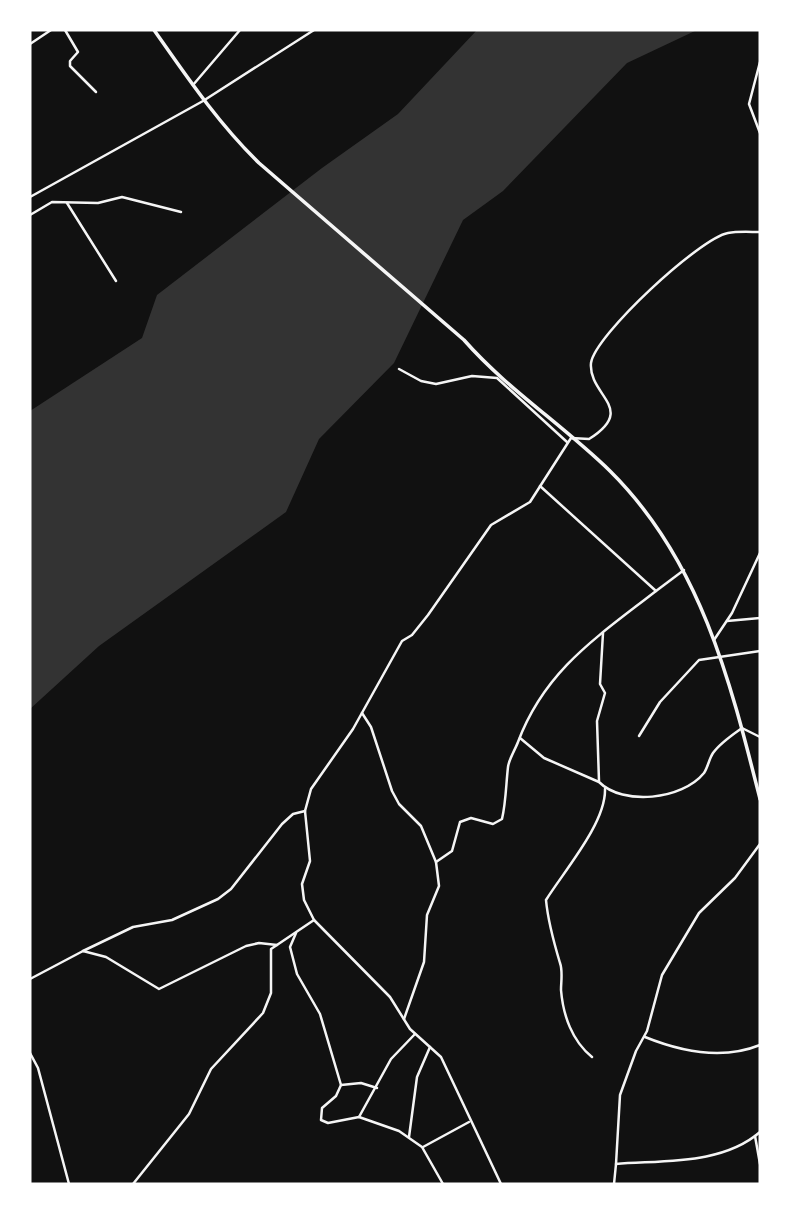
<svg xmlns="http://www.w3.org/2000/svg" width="790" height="1214" viewBox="0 0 790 1214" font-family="'Source Sans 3',sans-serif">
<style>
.water{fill:#333}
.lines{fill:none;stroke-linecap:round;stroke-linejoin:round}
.minor{stroke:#f5f5f5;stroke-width:2.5}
.trunk{stroke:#f5f5f5;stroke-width:3.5}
</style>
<rect width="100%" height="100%" fill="#111"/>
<polygon class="water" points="477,30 697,30 627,63 503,191 463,220 394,363 319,439 286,512 99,646 30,709 30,411 142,338 157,295 322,168 398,114"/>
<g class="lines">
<g class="minor">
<polyline points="65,30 78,52 70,61 70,66 96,92"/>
<polyline points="30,44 51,30"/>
<polyline points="760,62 749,104 760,133"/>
<polyline points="193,85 240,30"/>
<polyline points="30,197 203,101 314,30"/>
<polyline points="67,203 116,281"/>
<polyline points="30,215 52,202 98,203 122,197 181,212"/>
<polyline points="399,369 421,381 436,384 472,376 497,378 567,442"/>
<polyline points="656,591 684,570"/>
<polyline points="727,621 760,618"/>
<polyline points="714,640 732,613 760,553"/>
<polyline points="362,713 371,727 392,791 399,804 421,826 436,862"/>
<polyline points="639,736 660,702 699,660 760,651"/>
<path d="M520 738 544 758 599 782C623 806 682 800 704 773 708 767 709 759 713 753 720 743 732 735 742 728L760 737"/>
<polyline points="599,781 597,721 605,693 600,684 603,633"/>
<path d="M760 844 735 878 699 913 662 975 647 1031 636 1051 620 1095 616 1164C663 1160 722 1165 760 1132"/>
<polyline points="314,920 390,997 410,1029 441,1057 501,1184"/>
<polyline points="296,933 290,947 297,974 320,1014 341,1085"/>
<polyline points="83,951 133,927 172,920 218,899 231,889 282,824 293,814 305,811"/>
<polyline points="30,979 83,951 106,957 159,989 246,946 259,943 277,945"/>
<path d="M404 1019 424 962 427 915 439 886 436 862 452 851 460 822 471 818 493 824 502 819C506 802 506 784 508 767 509 759 515 750 518 742 545 670 597 637 656 591L540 486"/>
<path d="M645 1037C682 1052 723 1060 760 1045"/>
<polyline points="30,1053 38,1068 69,1184"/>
<path d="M592 1057C572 1041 563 1015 561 990 561 981 563 971 560 963 554 943 548 922 546 900 564 871 606 823 605 789"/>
<polyline points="377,1088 361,1083 341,1085 336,1096 322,1108 321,1120 328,1123 359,1117 399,1131 422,1147 443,1184"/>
<polyline points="359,1117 391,1059 415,1034"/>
<polyline points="755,1136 760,1164"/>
<polyline points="409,1137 417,1077 430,1047"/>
<polyline points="423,1147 469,1122"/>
<path d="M133 1184 189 1114 211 1069 263 1013 271 993V949L314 920 304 900 302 884 310 861 305 811 311 789 353 729 402 641 412 635 428 615 491 525 530 502 571 438 589 439C638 408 588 396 591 363 595 335 700 238 728 233 738 231 750 232 760 232"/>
<polyline points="614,1184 616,1164"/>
</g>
<path class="trunk" d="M154 30C187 77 218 123 259 163L464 340C507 389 563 425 610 471 700 560 730 680 760 799"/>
</g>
<rect width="790" height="1214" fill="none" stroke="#ffffff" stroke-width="63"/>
</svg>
